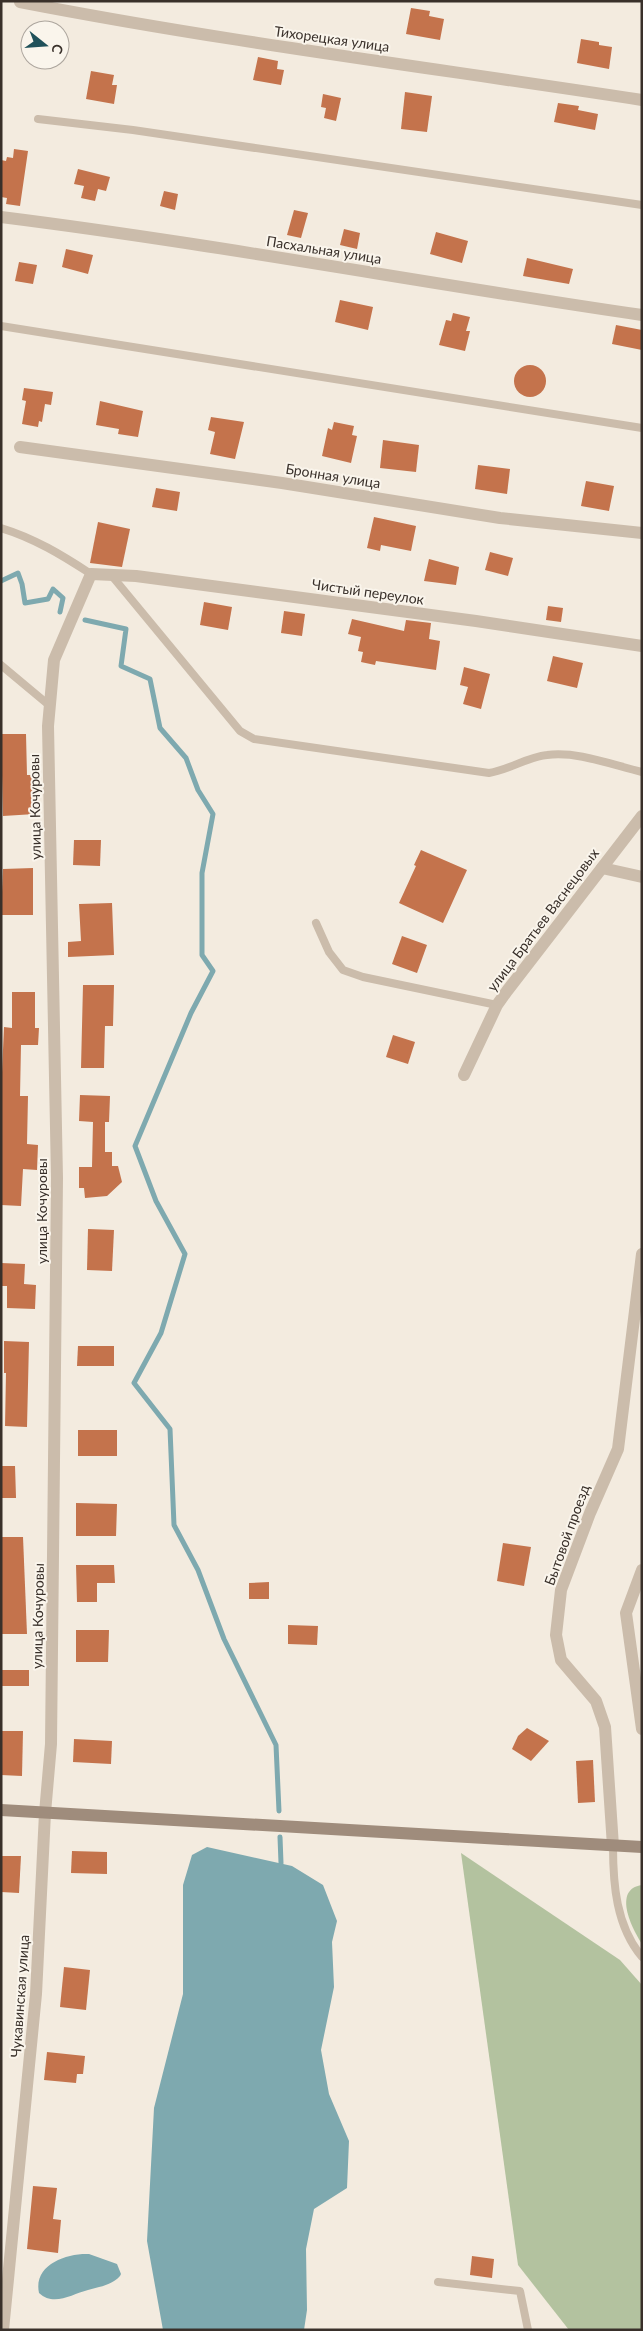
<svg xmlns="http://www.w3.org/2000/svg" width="643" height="2331" viewBox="0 0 643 2331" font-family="Lato,sans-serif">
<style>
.green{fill:#b3c29f}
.water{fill:#7ea9af}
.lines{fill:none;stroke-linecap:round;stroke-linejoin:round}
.stream{stroke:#7ea9af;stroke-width:5}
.building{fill:#c4734c}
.lane{stroke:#cbbcab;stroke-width:8}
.street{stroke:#cbbcab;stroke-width:12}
.secondary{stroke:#9f8c7c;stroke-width:12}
.labels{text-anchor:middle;stroke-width:4;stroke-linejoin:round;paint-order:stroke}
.street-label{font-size:14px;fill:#39302a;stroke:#faf5ec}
</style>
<rect width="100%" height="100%" fill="#f3ebdf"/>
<g class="green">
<polygon points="461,1853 620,1960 642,1985 642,2330 569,2330 518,2265"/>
<path d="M642 1885V1944C632 1929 612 1889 642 1885Z"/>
</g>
<g class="water">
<polygon points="207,1847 292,1866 323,1885 337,1921 332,1942 334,1987 321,2050 329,2094 349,2141 347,2188 314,2209 306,2249 307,2310 304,2330 163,2330 147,2241 154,2108 183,1994 183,1885 192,1855"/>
<path d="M89 2254 117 2264 121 2274 120 2276C112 2285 99 2287 88 2290 72 2294 54 2307 39 2293 33 2265 66 2253 89 2254Z"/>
</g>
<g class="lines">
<g class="stream">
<polyline points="1,581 18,573 22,584 25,603 48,599 53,589 63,598 60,612"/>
<polyline points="85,620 126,629 121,666 150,679 160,728 186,758 198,790 213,814 202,873 202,955 213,971 191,1013 135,1146 156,1201 185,1254 161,1333 134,1383 170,1429 174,1525 198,1570 224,1639 276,1745 279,1811"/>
<polyline points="280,1837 281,1863"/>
</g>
</g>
<g class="building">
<polygon points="411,8 430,11 429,16 444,19 440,40 406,34"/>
<polygon points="581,39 599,42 599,45 612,47 609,69 577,63"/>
<polygon points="258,57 278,61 277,69 284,70 281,85 253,80"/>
<polygon points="91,71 114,75 112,85 117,85 114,104 86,99"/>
<polygon points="405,92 432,96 427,132 401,129"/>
<polygon points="323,94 341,98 336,121 324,118 326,108 321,107"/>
<polygon points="558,103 579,106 578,110 598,114 595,130 554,122"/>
<polygon points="14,149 28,151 20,206 6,204 7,198 1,197 1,160 6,161 7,157 13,158"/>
<polygon points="78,169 110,177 106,191 98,189 95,201 81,198 84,186 74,184"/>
<polygon points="164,191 178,194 175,210 160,206"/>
<polygon points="294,210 308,213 301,238 287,235"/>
<polygon points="344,229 360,233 357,249 340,245"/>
<polygon points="436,232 468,241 462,263 430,254"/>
<polygon points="66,249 93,255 88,274 62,267"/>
<polygon points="527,258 573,269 569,284 523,276"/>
<polygon points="19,262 37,265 33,284 15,281"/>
<polygon points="340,300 373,307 368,330 335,322"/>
<polygon points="453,313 470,317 466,331 470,331 465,351 439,345 446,320 451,321"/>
<polygon points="616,325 642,330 642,350 612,344"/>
<circle cx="530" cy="381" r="16"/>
<polygon points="24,388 53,392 51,405 45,404 42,422 39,421 38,427 22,424 26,401 22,400"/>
<polygon points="100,401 143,411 138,437 118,434 119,429 96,425"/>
<polygon points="211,417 244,422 235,459 210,454 215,432 208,430"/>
<polygon points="334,422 354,426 352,435 357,436 351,463 322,456 328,428 332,430"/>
<polygon points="383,440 419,445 416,472 380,468"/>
<polygon points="478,465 510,469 507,494 475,489"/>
<polygon points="586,481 614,486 609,511 581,506"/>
<polygon points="156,488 180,492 177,511 152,507"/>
<polygon points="374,517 416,526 411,551 381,545 380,551 367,548"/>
<polygon points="98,522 130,529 122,567 90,563"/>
<polygon points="490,552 513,558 508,576 485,570"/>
<polygon points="429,559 459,567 456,585 424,581"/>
<polygon points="204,602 232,607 228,630 200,625"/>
<polygon points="548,606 563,608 561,622 546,620"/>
<polygon points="284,611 305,614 302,636 281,633"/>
<polygon points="352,619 404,631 406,620 431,623 429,639 440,641 436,670 376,661 375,665 361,662 363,652 358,651 361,637 348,634"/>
<polygon points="553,656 583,663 577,688 547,681"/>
<polygon points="464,667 490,674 481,709 463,704 468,687 460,685"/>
<polygon points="1,734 26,734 27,775 33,775 35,814 3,816"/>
<polygon points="74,840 101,840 100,866 73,865"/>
<polygon points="421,850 467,870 443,923 399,903 416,866 414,865"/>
<polygon points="33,868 33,915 1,915 3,869"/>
<polygon points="112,903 114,955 68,957 68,942 81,941 79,904"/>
<polygon points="402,936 427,945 417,973 392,964"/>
<polygon points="83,985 114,985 113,1026 105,1026 104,1068 81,1068"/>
<polygon points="12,992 35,992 35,1028 39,1028 38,1045 21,1045 20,1096 28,1096 27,1144 38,1145 37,1170 23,1169 21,1206 1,1205 1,1095 4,1027 12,1028"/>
<polygon points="393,1035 415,1042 408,1064 386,1057"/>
<polygon points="80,1095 110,1096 109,1122 105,1122 105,1152 112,1152 112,1166 118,1166 122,1182 107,1196 85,1198 84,1188 79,1188 79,1167 92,1167 93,1122 79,1121"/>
<polygon points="88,1229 114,1230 112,1271 87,1270"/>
<polygon points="1,1263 25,1264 24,1284 36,1285 35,1309 7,1308 7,1286 1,1286"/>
<polygon points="4,1341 29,1342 27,1427 5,1426 6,1373 4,1373"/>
<polygon points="78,1346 114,1346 114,1366 77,1366"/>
<rect x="78" y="1430" width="39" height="26"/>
<polygon points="1,1466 15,1466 16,1498 1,1498"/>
<polygon points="76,1503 117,1504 116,1536 76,1536"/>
<polygon points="1,1537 23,1537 27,1634 1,1634"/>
<polygon points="503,1543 531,1547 524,1586 497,1581"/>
<polygon points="76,1565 114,1565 115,1583 97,1583 97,1602 77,1602"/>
<polygon points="269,1582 269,1599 249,1599 249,1583"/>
<polygon points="288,1625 318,1626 317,1645 288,1644"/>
<polygon points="76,1630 109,1630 108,1662 76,1662"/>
<rect x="1" y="1670" width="28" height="16"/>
<polygon points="527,1728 549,1741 531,1761 512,1749 518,1736"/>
<polygon points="1,1731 23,1731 22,1776 1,1775"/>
<polygon points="74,1739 112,1741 111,1764 73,1762"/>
<polygon points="593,1760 595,1802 578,1803 576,1761"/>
<polygon points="72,1851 107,1852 107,1874 71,1873"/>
<polygon points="1,1856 21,1856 19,1893 1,1892"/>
<polygon points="64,1967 90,1970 86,2010 60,2007"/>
<polygon points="47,2052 85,2056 83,2074 77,2074 76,2083 44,2080"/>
<polygon points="33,2186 57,2188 53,2219 61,2220 58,2253 27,2249"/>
<polygon points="472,2256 494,2259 492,2278 470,2275"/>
</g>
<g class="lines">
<g class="lane">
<polyline points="38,119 133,130 642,205"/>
<polyline points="1,326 642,428"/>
<path d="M1 528C34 538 62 555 91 574"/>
<path d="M112 576 240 731 254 739 489 773C509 770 527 757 547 755 578 751 612 765 642 772"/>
<polyline points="1,665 50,706"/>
<polyline points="316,923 329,952 343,970 363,977 497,1005"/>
<path d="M613 1846C613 1884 616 1926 642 1957"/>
<polyline points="438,2282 520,2291 528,2330"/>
</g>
<g class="street">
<path d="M20 2C226 42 434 68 642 100"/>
<path d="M1 217C216 244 428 284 642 315"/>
<polyline points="20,447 282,483 500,518 642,533"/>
<polyline points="602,868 642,877"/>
<polyline points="464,1075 497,1005 507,991 642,816"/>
<polyline points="642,1570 626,1613 642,1729"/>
<polyline points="613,1846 605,1727 596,1701 561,1660 556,1635 561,1590 590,1513 618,1449 642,1254"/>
<polyline points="3,2330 36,1994 45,1813 51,1744 57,1178 48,726 54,660 91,574 136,576 476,621 642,646"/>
</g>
<polyline class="secondary" points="1,1810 642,1847"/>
</g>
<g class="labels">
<g class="street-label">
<text transform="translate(332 39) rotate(8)" y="5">Тихорецкая улица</text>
<text transform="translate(324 250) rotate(9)" y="5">Пасхальная улица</text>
<text transform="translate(333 476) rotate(9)" y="5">Бронная улица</text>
<text transform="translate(368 592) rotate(8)" y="5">Чистый переулок</text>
<text transform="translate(35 807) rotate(-91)" y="5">улица Кочуровы</text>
<text transform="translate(543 920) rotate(-53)" y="5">улица Братьев Васнецовых</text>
<text transform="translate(42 1211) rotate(-90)" y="5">улица Кочуровы</text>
<text transform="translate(567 1535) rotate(-70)" y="5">Бытовой проезд</text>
<text transform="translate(38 1616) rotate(-89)" y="5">улица Кочуровы</text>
<text transform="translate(20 1996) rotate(-86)" y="5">Чукавинская улица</text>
</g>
</g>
<rect width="643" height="2331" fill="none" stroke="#39302a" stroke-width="5"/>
<g transform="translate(45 45) rotate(107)"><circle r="24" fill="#faf5ec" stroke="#ada69e"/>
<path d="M0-4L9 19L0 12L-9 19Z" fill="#20515a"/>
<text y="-8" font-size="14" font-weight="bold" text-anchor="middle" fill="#39302a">С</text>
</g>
</svg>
